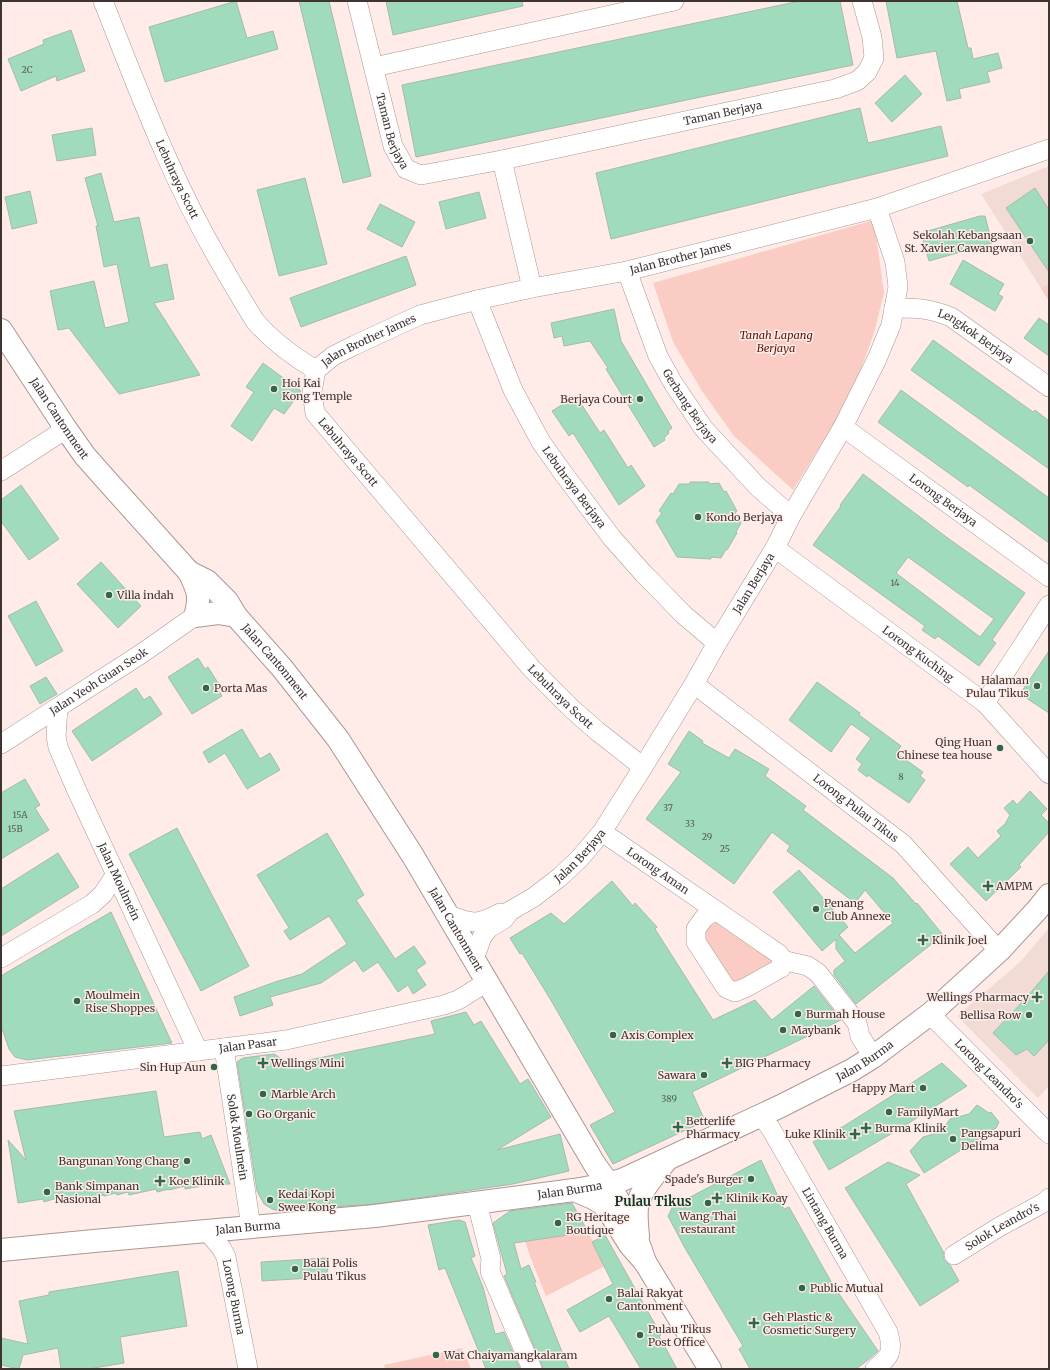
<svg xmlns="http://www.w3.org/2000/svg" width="1050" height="1370" viewBox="0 0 1050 1370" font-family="Merriweather,serif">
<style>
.built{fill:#f3dbd5}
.green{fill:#faccc3}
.building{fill:#a0dbbb;stroke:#a6baaf;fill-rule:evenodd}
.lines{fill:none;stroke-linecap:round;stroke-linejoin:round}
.minor-casing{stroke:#ac9792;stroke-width:20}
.major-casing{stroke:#ac9792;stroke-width:24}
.minor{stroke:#fff;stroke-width:19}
.major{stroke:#fff;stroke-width:22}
.poi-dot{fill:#31664c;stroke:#ffece8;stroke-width:1.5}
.labels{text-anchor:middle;stroke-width:3;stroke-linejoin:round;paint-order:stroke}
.number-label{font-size:9px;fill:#565e55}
.street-label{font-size:11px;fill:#3e3533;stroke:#ffece8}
.poi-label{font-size:11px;fill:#3e3533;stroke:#ffece8;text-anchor:start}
.park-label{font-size:11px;font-style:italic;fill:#591107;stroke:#ffece8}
.quarter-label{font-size:13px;font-weight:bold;fill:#0d3926;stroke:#ffece8}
</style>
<rect width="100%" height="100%" fill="#ffece8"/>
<g class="built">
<polygon points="1049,166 1049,301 981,194"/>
<polygon points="1049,928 1049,1086 1038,1098 957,1016 1019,963"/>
</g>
<g class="green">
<polygon points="874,220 884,293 874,333 851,396 793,490 734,436 702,391 673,342 653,283"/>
<polygon points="1049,284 1049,301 1041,288"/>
<polygon points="717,919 773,960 772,965 733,985 701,934"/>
<polygon points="588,1232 605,1266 546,1296 531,1259 525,1241"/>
<polygon points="462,1348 471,1369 385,1369 384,1365"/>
</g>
<g class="building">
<polygon points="236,1 247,38 273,31 278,49 165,82 149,27"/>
<polygon points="299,1 329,1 371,176 343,183"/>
<polygon points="386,1 522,1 523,6 393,35"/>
<polygon points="800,1 840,1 853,65 416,157 402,85"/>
<polygon points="886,1 957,1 968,48 971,48 973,59 998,53 1002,68 987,72 990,82 959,89 961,98 947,101 936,51 897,58"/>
<polygon points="71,30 85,71 57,81 56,76 21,91 8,59 44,44 43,40"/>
<polygon points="905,75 922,94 892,122 875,103"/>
<polygon points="860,108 868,143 941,126 948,156 611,239 596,173"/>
<polygon points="92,128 96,155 57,161 52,135"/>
<polygon points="101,173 114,222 139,217 150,268 167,264 174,299 154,303 200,375 119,394 69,328 58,330 50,291 94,281 105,328 129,322 117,264 104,267 96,226 98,226 85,178"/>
<polygon points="305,178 327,264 279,276 257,190"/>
<polygon points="1035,188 1049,210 1049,272 1006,208"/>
<polygon points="30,191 37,223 12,229 5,197"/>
<polygon points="479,192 486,218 446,229 439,202"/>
<polygon points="380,204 415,222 402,247 367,229"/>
<polygon points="980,216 985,216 992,243 929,261 921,233"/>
<polygon points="406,256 416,285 301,327 290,298"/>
<polygon points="963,260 1004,284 998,294 1003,297 995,311 950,284"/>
<polygon points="614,309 621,341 672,428 668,431 669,433 664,438 665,440 654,447 606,369 608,368 590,341 564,346 562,336 554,338 551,323"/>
<polygon points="1039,318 1049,325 1049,356 1024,338"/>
<polygon points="933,340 1033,412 1035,410 1049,421 1049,469 911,370"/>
<polygon points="263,363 301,391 284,414 274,408 252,441 231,426 254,392 246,387"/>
<polygon points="901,390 1049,498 1049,543 969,485 968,487 878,422"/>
<polygon points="576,396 600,433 604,430 628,468 631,465 645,486 619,505 573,433 569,436 552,411"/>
<path d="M863 474 949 539 1025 593 992 640 996 643 979 666 938 636 935 639 922 630 925 626 813 545 841 506 840 505ZM908 557 994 619 980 637 896 573Z"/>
<polygon points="690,482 709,482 709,484 719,483 724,492 726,491 737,511 735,512 741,523 736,532 737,533 727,550 726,549 721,558 711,557 711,559 677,557 656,521 662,513 659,511 671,493 673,494 679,484 690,484"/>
<polygon points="21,485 59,539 29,560 1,521 1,500"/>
<polygon points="101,562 141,606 118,628 77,584"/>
<polygon points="36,601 63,651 36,666 8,616"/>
<polygon points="1049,651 1049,713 1020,694"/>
<polygon points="198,658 205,669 208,667 218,683 215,685 222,696 192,714 168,677"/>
<polygon points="46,677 57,694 40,704 30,686"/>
<polygon points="817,682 860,713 859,715 901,746 896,753 923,772 920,776 925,780 909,803 868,775 867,777 858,770 862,764 856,759 871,738 851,724 831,752 789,720"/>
<polygon points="136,688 144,700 150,696 162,714 92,761 72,731"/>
<polygon points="242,729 260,759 270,753 280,770 247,789 225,753 209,763 203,752"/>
<polygon points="689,731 703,741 702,743 729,758 735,749 769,769 765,776 806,806 803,810 893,878 916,904 917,903 943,935 856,1004 834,975 834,970 845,961 836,949 836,939 822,951 773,892 799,870 848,927 839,935 855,953 893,923 865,890 855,903 787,851 790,846 772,832 734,884 646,819 681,772 668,764"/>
<polygon points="25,779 40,805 35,808 49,830 1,859 1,793"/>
<polygon points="1030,791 1047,809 1041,815 1049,823 1049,832 1019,865 1021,867 986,901 950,864 968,847 978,858 1001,836 997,831 1005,824 1010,815 1004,808 1013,800 1017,805"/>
<polygon points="177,828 249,966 201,991 129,854"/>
<polygon points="327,833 364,895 356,900 395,959 414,946 426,963 416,970 426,985 413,994 408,985 398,992 378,962 363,972 355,960 321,983 270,997 273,1005 240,1016 234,997 275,982 302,974 347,944 329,916 290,940 284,931 289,928 257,875"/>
<polygon points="58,853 79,887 1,936 1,889"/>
<polygon points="612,881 633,906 635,903 657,927 655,929 713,1020 755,1000 772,1020 814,986 841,1020 692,1092 705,1121 613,1164 590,1125 615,1112 552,1002 522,953 520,954 510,938 551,913 564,924"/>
<polygon points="111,912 172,1043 27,1060 15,1057 9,1049 1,1026 1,977 4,974"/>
<polygon points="1049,971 1049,1040 1034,1056 1027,1049 1016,1055 993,1033 1027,997"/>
<polygon points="466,1012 474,1025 481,1021 520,1084 528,1079 551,1117 497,1150 560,1134 569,1171 513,1184 459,1192 374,1204 279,1211 272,1209 264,1204 257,1191 237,1062 243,1058 274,1054 282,1059 285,1065 435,1034 431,1021"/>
<polygon points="942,1063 967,1086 901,1128 829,1170 813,1142 844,1126 901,1090"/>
<polygon points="156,1091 164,1137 200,1132 202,1139 211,1135 230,1184 207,1185 185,1189 185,1186 169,1190 169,1189 157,1192 156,1189 129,1195 128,1192 117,1195 116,1193 104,1196 104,1195 93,1198 92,1196 82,1199 81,1197 70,1200 70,1198 58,1201 57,1198 44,1202 43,1199 18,1203 8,1140 26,1160 14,1111"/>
<polygon points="977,1105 989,1113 991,1112 999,1122 996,1128 924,1173 910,1151 923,1137 941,1132 950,1119 969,1114"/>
<polygon points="761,1160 784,1209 789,1207 833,1285 878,1351 869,1359 856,1369 750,1369 739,1349 743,1346 685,1248 668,1216 673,1206"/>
<polygon points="888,1162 920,1175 906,1184 944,1253 944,1260 950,1265 959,1281 920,1306 845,1188"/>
<polygon points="572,1203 588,1232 514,1243 521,1269 529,1265 536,1282 534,1282 569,1369 543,1369 542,1365 504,1276 507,1274 493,1223 510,1211"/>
<polygon points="459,1220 465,1222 475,1256 471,1258 483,1287 495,1334 504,1332 520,1369 486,1369 445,1268 439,1270 428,1225"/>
<polygon points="605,1235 661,1335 659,1336 677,1369 641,1369 609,1316 580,1332 567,1310 613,1284 592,1242"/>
<polygon points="327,1258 328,1277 262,1281 261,1262"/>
<polygon points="178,1271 187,1326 120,1337 124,1363 88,1369 61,1369 58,1348 23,1355 19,1369 1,1365 1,1338 28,1344 19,1301 49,1295 49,1292"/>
</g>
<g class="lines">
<g class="minor-casing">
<g id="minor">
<path id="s1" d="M103 1C139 92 173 184 224 269 230 280 237 291 244 303 248 309 251 315 255 321 272 341 294 357 316 370"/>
<path id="s2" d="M357 1 393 146 406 169 421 175 502 160 835 89 857 81 867 72 874 58 872 37 862 1"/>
<polyline points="374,67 674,1"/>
<polyline points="502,160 532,288"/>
<path id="s3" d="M627 271 658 356 673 383 704 429 758 487 791 516"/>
<path id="s4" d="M477 300 513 390 541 442 563 473 612 538 643 573 684 615 717 643"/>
<path id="s5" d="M894 308C918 308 928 308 951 317L1049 387"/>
<path id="s6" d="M316 370 333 356 355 345 420 315 477 300 532 288 627 271 877 208 1049 149"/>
<path id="s7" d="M316 370 312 392 315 413 326 426 532 669 572 709 597 731 643 767"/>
<path id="s8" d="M843 427 1049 577"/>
<polyline points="1,471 66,429"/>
<path id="s9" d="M775 548 985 703 1049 774"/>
<path id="s10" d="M694 684 903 844 999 951"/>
<polyline points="985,703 1049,605"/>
<path id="s11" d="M58 708 56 736 58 747 77 791 198 1051"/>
<path id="s12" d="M1 744 141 654 195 616"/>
<path id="s13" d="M602 832 779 954 782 960 781 968 747 987 735 992 726 988 696 942V929L704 918 715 910"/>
<path d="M449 915C472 924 478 925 500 913"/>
<polyline points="1,958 92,904 103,894 116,874"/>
<path id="s14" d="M474 959 482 937 489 928 504 919 510 911 534 897 560 877 580 858 602 832 643 767 694 684 717 643 775 548 791 516 843 427 877 359 891 325 898 287 895 262 877 208"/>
<polyline points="782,960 808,966 818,973 857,1023 860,1036 873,1057"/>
<path id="s15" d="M930 1014 1049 1134"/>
<path id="s16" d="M224 1048 251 1227"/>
<path id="s17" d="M1 1076 286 1040 444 1005 458 1000 487 982"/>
<path id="s18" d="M761 1115 771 1129 888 1332C894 1352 890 1356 875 1369"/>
<polyline points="477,1203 491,1259 490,1271 532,1369"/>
<path id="s19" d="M207 1231 222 1249 226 1257 248 1369"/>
<path id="s20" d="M954 1255 999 1227 1045 1202 1049 1198"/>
</g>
</g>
<g class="major-casing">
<g id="major">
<path id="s21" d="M1 330 66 429 85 456 109 483 189 572C198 590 201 597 195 616L218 613 236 616"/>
<path id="s22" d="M189 572 207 581 227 601 236 616 282 668 338 739 413 856 595 1165C617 1194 634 1228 645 1262"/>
<polyline points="574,1190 593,1198 603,1204 608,1210 630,1245 645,1262 710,1369"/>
<path d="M638 1236C637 1226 636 1217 637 1207 640 1190 654 1176 665 1162"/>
<path id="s23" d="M1 1250 94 1241 375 1216 574 1190 602 1185 622 1180 781 1106 852 1070 873 1057 930 1014 999 951 1037 910 1049 895"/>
</g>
</g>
<use href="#minor" class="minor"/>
<use href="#major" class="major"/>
</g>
<g class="poi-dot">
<circle cx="1030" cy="241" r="4"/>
<circle cx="274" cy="389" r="4"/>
<circle cx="640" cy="399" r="4"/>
<circle cx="698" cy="517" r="4"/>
<circle cx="109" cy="595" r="4"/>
<circle cx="1037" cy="686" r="4"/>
<circle cx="206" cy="688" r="4"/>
<circle cx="1000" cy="748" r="4"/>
<path d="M986 880h4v4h4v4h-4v4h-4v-4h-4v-4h4z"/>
<circle cx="816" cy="909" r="4"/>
<path d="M921 934h4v4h4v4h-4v4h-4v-4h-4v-4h4z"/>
<path d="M1035 991h4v4h4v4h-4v4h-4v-4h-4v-4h4z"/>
<circle cx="77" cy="1001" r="4"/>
<circle cx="798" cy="1014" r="4"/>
<circle cx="1029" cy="1015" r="4"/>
<circle cx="783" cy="1030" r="4"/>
<circle cx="613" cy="1035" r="4"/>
<path d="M261 1057h4v4h4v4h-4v4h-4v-4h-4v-4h4z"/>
<path d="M725 1057h4v4h4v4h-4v4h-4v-4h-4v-4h4z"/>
<circle cx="214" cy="1067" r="4"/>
<circle cx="704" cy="1075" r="4"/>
<circle cx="923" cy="1088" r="4"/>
<circle cx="263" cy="1094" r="4"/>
<circle cx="889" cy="1112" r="4"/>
<circle cx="249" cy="1114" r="4"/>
<path d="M676 1121h4v4h4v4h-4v4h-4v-4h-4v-4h4z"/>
<path d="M864 1122h4v4h4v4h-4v4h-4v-4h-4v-4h4z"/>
<path d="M853 1128h4v4h4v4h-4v4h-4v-4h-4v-4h4z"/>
<circle cx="953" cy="1139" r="4"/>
<circle cx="187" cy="1161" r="4"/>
<circle cx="751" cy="1179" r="4"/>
<path d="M158 1175h4v4h4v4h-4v4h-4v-4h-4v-4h4z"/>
<circle cx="47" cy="1192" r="4"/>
<path d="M715 1192h4v4h4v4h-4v4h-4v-4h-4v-4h4z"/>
<circle cx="270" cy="1200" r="4"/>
<circle cx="708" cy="1203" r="4"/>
<circle cx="558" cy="1223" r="4"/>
<circle cx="295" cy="1269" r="4"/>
<circle cx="802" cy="1288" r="4"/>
<circle cx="609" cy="1299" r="4"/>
<path d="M752 1317h4v4h4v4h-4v4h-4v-4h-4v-4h4z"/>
<circle cx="640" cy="1335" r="4"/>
<circle cx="436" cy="1355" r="4"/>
</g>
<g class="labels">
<g class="number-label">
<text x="27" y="73">2C</text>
<text x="895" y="586">14</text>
<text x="901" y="780">8</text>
<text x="668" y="811">37</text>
<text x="20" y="818">15A</text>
<text x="690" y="827">33</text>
<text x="15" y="832">15B</text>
<text x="707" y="840">29</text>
<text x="725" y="852">25</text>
<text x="669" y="1102">389</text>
</g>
<g class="street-label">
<text dy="4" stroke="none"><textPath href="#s2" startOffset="500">Taman Berjaya</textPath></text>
<text dy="4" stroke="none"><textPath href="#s2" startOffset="135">Taman Berjaya</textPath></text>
<text dy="4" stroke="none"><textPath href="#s1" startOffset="193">Lebuhraya Scott</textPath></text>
<text dy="4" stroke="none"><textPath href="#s6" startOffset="385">Jalan Brother James</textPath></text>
<text dy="4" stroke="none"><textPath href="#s5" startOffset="89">Lengkok Berjaya</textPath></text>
<text dy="4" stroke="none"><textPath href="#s6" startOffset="61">Jalan Brother James</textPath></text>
<text dy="4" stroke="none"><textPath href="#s3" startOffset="150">Gerbang Berjaya</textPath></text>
<text dy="4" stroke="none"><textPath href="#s21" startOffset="106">Jalan Cantonment</textPath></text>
<text dy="4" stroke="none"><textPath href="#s7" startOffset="95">Lebuhraya Scott</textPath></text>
<text dy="4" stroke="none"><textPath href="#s4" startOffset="212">Lebuhraya Berjaya</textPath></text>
<text dy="4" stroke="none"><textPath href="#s8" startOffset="124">Lorong Berjaya</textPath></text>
<text dy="4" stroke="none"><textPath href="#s14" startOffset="476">Jalan Berjaya</textPath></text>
<text dy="4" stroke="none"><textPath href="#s9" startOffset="178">Lorong Kuching</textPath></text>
<text dy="4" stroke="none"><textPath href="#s22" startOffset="126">Jalan Cantonment</textPath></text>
<text dy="4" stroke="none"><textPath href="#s12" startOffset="116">Jalan Yeoh Guan Seok</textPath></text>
<text dy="4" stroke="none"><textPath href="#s7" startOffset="419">Lebuhraya Scott</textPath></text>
<text dy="4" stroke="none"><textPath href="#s10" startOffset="204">Lorong Pulau Tikus</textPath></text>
<text dy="4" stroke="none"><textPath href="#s14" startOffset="152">Jalan Berjaya</textPath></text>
<text dy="4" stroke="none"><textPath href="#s13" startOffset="68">Lorong Aman</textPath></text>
<text dy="4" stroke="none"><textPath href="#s11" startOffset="187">Jalan Moulmein</textPath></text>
<text dy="4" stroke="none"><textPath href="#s22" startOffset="450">Jalan Cantonment</textPath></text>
<text dy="4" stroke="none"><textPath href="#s17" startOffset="249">Jalan Pasar</textPath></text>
<text dy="4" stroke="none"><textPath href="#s23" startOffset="896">Jalan Burma</textPath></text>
<text dy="4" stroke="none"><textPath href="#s15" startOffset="84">Lorong Leandro's</textPath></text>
<text dy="4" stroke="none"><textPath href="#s16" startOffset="90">Solok Moulmein</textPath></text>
<text dy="4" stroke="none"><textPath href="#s23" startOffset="572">Jalan Burma</textPath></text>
<text dy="4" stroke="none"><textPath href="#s18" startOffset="126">Lintang Burma</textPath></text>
<text dy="4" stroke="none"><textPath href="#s23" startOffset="248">Jalan Burma</textPath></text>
<text dy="4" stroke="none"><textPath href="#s20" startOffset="56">Solok Leandro's</textPath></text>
<text dy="4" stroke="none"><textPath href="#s19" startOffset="73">Lorong Burma</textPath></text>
</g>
<g class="poi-label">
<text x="1022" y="239" text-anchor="end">Sekolah Kebangsaan<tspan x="1022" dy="13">St. Xavier Cawangwan</tspan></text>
<text x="282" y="387">Hoi Kai<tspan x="282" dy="13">Kong Temple</tspan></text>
<text x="632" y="403" text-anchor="end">Berjaya Court</text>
<text x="706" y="521">Kondo Berjaya</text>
<text x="117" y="599">Villa indah</text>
<text x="1029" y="684" text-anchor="end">Halaman<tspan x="1029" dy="13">Pulau Tikus</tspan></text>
<text x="214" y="692">Porta Mas</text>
<text x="992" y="746" text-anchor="end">Qing Huan<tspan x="992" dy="13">Chinese tea house</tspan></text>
<text x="996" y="890">AMPM</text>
<text x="824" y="907">Penang<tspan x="824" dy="13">Club Annexe</tspan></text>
<text x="932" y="944">Klinik Joel</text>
<text x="85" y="999">Moulmein<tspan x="85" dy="13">Rise Shoppes</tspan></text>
<text x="1029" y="1001" text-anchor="end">Wellings Pharmacy</text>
<text x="806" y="1018">Burmah House</text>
<text x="1021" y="1019" text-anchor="end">Bellisa Row</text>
<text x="791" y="1034">Maybank</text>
<text x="621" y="1039">Axis Complex</text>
<text x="271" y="1067">Wellings Mini</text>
<text x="735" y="1067">BIG Pharmacy</text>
<text x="206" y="1071" text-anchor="end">Sin Hup Aun</text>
<text x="696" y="1079" text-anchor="end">Sawara</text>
<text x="915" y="1092" text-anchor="end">Happy Mart</text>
<text x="271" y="1098">Marble Arch</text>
<text x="897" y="1116">FamilyMart</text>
<text x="257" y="1118">Go Organic</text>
<text x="686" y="1125">Betterlife<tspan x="686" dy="13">Pharmacy</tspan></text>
<text x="875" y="1132">Burma Klinik</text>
<text x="961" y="1137">Pangsapuri<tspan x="961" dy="13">Delima</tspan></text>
<text x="846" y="1138" text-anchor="end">Luke Klinik</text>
<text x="179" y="1165" text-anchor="end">Bangunan Yong Chang</text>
<text x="743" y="1183" text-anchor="end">Spade's Burger</text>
<text x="169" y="1185">Koe Klinik</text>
<text x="55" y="1190">Bank Simpanan<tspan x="55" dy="13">Nasional</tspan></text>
<text x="278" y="1198">Kedai Kopi<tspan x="278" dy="13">Swee Kong</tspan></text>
<text x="726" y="1202">Klinik Koay</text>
<text x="708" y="1220" text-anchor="middle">Wang Thai<tspan x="708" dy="13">restaurant</tspan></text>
<text x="566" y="1221">RG Heritage<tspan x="566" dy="13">Boutique</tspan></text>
<text x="303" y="1267">Balai Polis<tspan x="303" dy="13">Pulau Tikus</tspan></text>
<text x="810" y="1292">Public Mutual</text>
<text x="617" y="1297">Balai Rakyat<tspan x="617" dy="13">Cantonment</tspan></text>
<text x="763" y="1321">Geh Plastic &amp;<tspan x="763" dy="13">Cosmetic Surgery</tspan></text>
<text x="648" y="1333">Pulau Tikus<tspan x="648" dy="13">Post Office</tspan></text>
<text x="444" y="1359">Wat Chaiyamangkalaram</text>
</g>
<g class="park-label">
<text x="776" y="339">Tanah Lapang<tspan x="776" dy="13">Berjaya</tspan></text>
</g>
<g class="quarter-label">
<text x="653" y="1206">Pulau Tikus</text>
</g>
</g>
<rect width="1050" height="1370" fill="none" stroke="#3e3533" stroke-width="4"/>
</svg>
